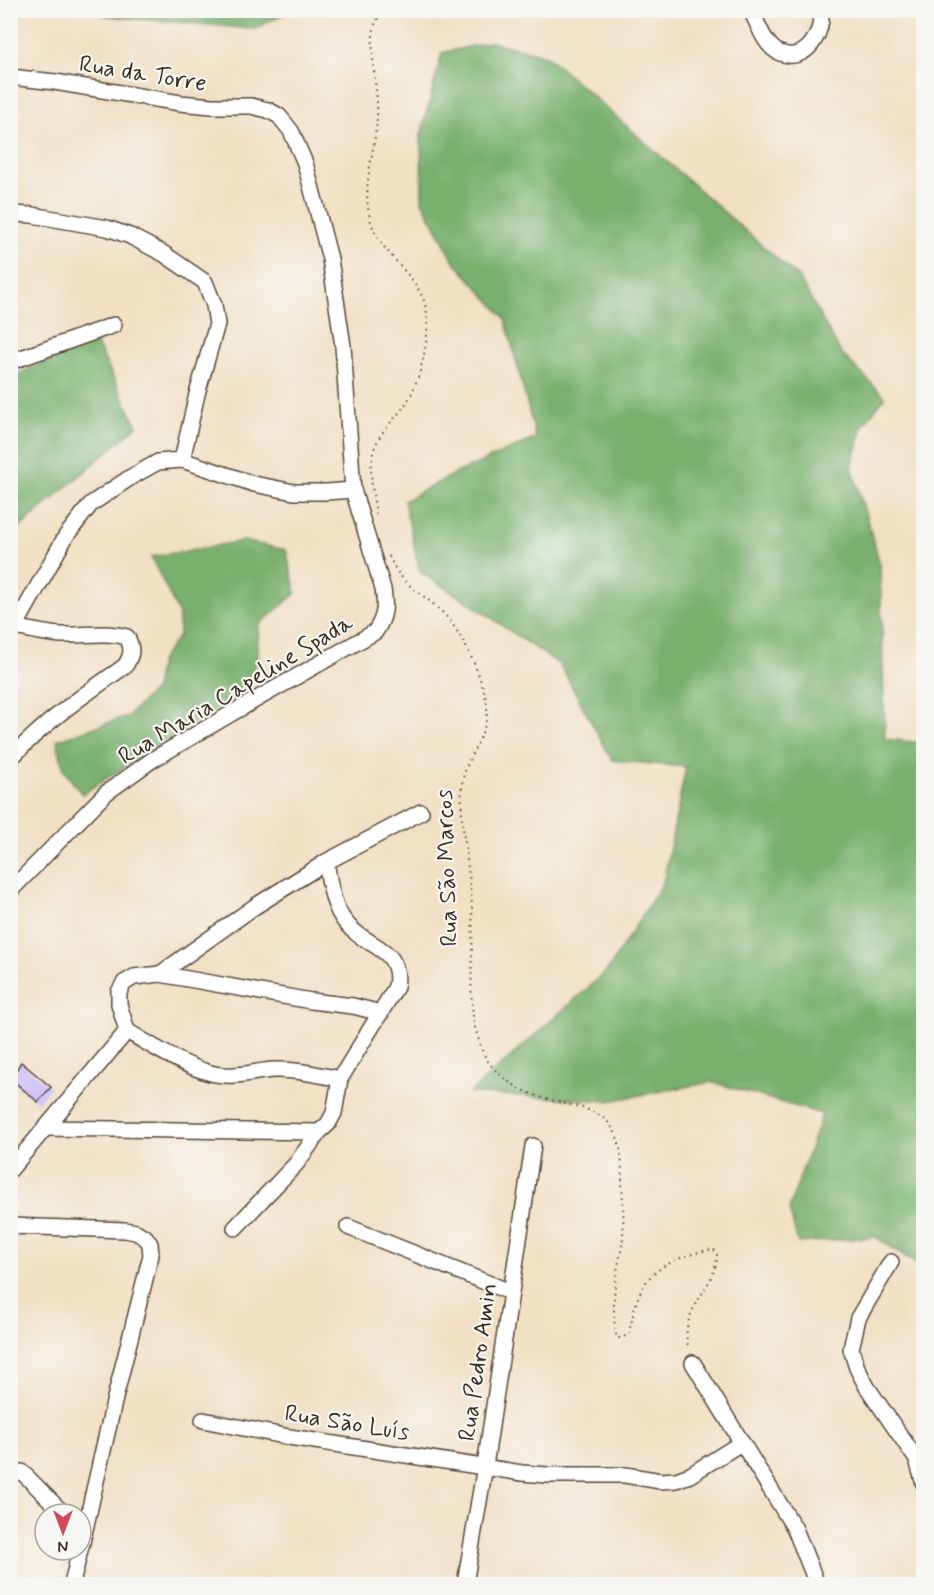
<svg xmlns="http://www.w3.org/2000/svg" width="934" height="1595" viewBox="0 0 934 1595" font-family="Mynerve,sans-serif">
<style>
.forest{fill:#79b06e;stroke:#5a6d46;stroke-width:1.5}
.building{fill:#c3b6f8}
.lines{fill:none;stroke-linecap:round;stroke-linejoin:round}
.minor-casing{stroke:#564537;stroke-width:18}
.path{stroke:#564537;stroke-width:2;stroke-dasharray:1.5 4.5;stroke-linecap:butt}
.minor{stroke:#fff;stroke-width:15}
.labels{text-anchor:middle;stroke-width:4.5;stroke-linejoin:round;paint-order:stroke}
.street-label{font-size:24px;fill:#3b2a1e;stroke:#f6f6f2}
</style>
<rect width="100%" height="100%" fill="#f6f6f2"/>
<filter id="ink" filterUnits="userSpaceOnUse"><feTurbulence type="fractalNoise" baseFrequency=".0167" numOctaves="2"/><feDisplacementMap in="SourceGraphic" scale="12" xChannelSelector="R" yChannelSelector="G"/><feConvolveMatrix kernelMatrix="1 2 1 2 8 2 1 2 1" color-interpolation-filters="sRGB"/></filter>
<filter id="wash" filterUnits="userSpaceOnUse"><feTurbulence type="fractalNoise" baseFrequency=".008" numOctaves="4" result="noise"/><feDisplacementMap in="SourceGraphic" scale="24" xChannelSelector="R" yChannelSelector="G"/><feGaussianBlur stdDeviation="1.35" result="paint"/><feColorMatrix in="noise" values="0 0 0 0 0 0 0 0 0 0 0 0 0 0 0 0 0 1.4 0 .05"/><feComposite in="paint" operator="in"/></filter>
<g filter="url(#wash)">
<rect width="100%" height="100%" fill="#f1e0c3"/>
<g class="forest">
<polygon points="92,11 289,11 255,29 108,16"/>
<polygon points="491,42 547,56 799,278 841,353 885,397 863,425 852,468 880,564 885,739 923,743 923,1268 876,1237 798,1243 789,1209 822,1114 712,1082 608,1101 470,1093 607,971 663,883 686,767 612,760 560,665 462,598 420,572 404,501 454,474 536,438 505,318 454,261 422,201 421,135 442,53"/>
<polygon points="95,340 137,426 11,535 11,377"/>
<polygon points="243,541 286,550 296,593 259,625 257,662 238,696 82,794 64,771 57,740 128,716 155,689 160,661 179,636 179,614 151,557"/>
</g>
<g id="blocks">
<polygon class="building" points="21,1062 51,1087 38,1102 11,1079"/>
</g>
</g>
<g filter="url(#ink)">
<use href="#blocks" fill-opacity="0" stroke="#564537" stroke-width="1.5"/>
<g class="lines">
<g class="minor-casing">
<g id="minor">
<path d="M751 10C758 24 765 47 780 53 806 64 825 32 820 10"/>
<path d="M10 77 55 82 180 103 212 106H251L268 110 279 116 291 131 305 163 330 259 343 346 353 490 383 589C386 607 385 617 375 632L234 712 152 760 106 793 10 891"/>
<polyline points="10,214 32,215 107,228 130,236 164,254 205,282 214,305 217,324 197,394 182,460"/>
<polyline points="10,362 114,325"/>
<polyline points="10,630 15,627 66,536 91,504 131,477 158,462 182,460 254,484 294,492 326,492 353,490"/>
<path d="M10 759C46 721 82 696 125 666 132 655 133 649 127 637 105 631 84 636 61 635 45 634 30 630 15 627"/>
<polyline points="160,974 311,1001 353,1006 381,1013"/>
<polyline points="127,1031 119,1004 119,992 124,983 134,977 160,974 254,907 326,862 421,812"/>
<path d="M127 1031C150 1045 189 1069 215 1074 235 1078 255 1071 275 1070 297 1069 319 1075 340 1079"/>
<polyline points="45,1128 319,1132"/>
<polyline points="10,1170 127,1031"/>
<polyline points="10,1226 125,1230 136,1232 146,1238 150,1244 151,1255 115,1398 81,1547"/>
<polyline points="348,1227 510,1292"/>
<path d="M235 1228 296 1164 319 1132 328 1124 334 1113 340 1079 396 987C403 946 365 948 346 923 332 906 330 883 326 862"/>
<polyline points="891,1262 858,1318 851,1349 857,1368 867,1387 917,1460 924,1484"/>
<polyline points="693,1363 795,1529 817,1584"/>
<polyline points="203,1420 289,1437 522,1473 547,1475 625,1475 661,1481 676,1480 690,1475 741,1443"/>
<polyline points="22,1472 64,1514"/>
<polyline points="72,1584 80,1550"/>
<polyline points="465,1584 485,1466 533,1146"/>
</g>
</g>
<g class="path">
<path d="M376 514C373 494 368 470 374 450 379 431 397 418 407 402 420 381 430 338 427 314 423 279 388 261 374 230 358 192 375 156 377 118 379 92 367 43 376 22 378 18 381 14 383 10"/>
<path d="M389 556C403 589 422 591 444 614 463 634 480 673 486 699 493 732 465 754 462 785 459 825 470 867 472 907 474 943 469 980 473 1016 474 1026 478 1037 481 1047 490 1075 522 1093 550 1100 576 1107 606 1108 617 1137 622 1151 622 1168 622 1182 623 1200 624 1218 623 1237 622 1253 616 1269 615 1286 613 1301 614 1316 615 1331L617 1338H622L629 1334C632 1319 635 1302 642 1289 654 1264 688 1254 713 1249L717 1252C719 1287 676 1310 689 1349"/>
</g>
<use href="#minor" class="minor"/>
</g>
</g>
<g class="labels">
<g class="street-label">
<text transform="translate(143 73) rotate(9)" y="8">Rua da Torre</text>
<text transform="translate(235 689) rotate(-31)" y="8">Rua Maria Capeline Spada</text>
<text transform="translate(446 868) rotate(-92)" y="8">Rua São Marcos</text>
<text transform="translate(477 1362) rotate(-82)" y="8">Rua Pedro Amin</text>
<text transform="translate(347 1422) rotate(9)" y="8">Rua São Luís</text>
</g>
</g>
<rect width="934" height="1595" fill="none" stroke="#f6f6f2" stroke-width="36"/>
<g transform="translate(63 1532) rotate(180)"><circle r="28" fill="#f6f6f2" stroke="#aba49d" stroke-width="1.5"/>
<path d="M0-4.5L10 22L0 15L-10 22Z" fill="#d1495b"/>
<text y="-9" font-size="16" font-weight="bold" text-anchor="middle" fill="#3b2a1e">N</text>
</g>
</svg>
